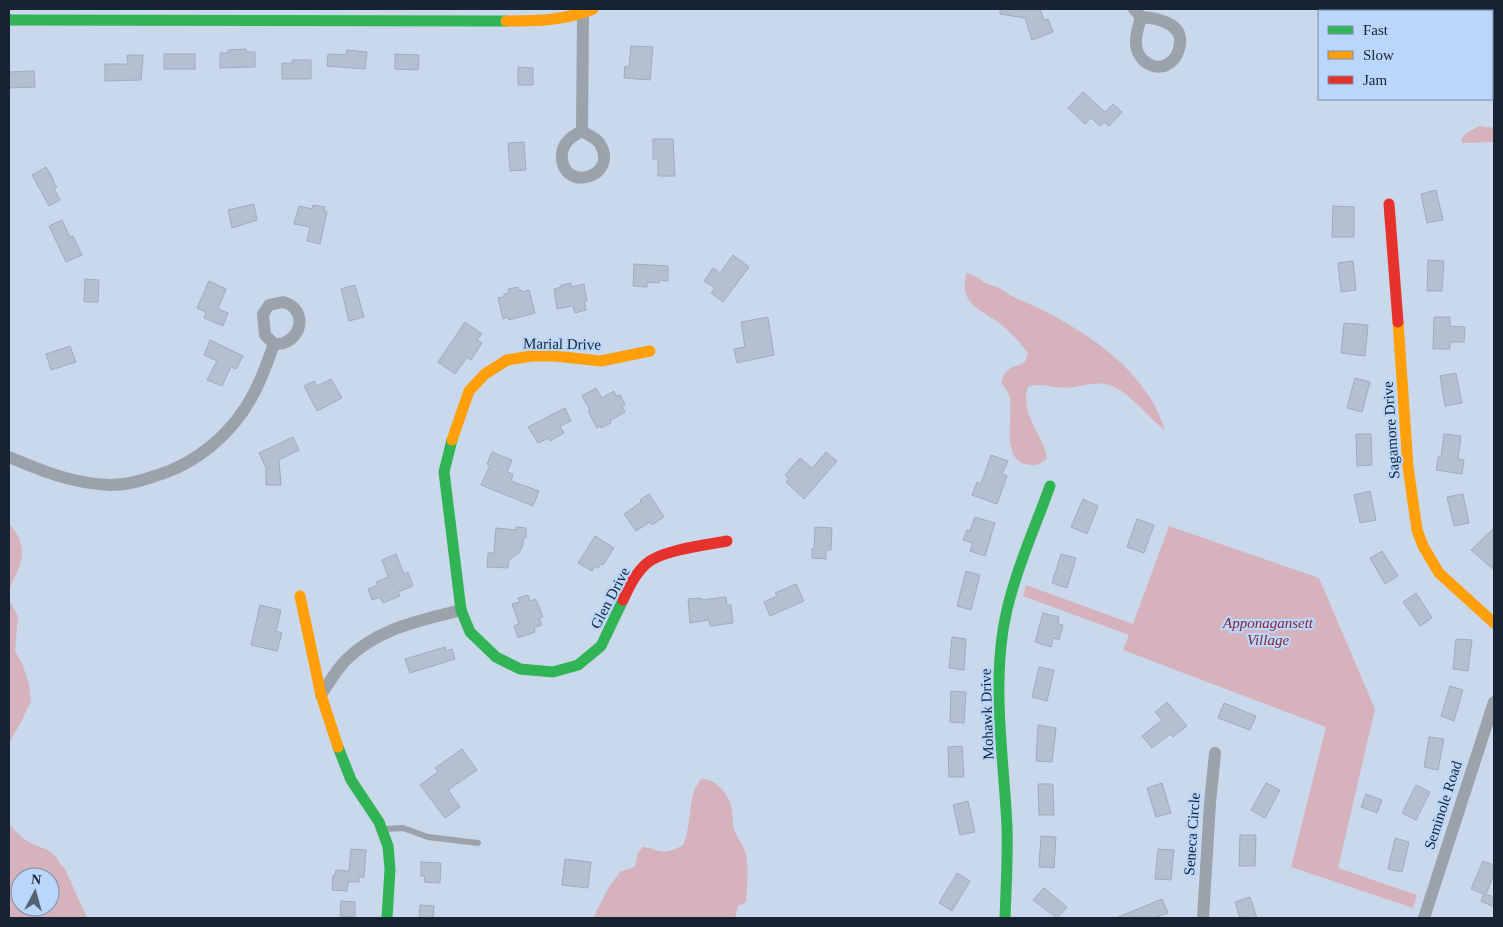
<svg xmlns="http://www.w3.org/2000/svg" width="1503" height="927" viewBox="0 0 1503 927" font-family="Georgia,serif">
<style>
.green{fill:#d6b2bd;fill-rule:evenodd}
.building{fill:#b2c0d1;stroke:#9facbd}
.lines{fill:none;stroke-linecap:round;stroke-linejoin:round}
.lane{stroke:#9ca2ab;stroke-width:6}
.street{stroke:#9ca2ab;stroke-width:12}
.fast{stroke:#30b455;stroke-width:11}
.slow{stroke:#ff9f0a;stroke-width:11}
.jam{stroke:#e5322d;stroke-width:11}
.labels{text-anchor:middle;stroke-width:4.5;stroke-linejoin:round;paint-order:stroke}
.street-label{font-size:15px;fill:#162333;stroke:#bad6fa}
.park-label{font-size:15px;font-style:italic;fill:#882737;stroke:#bad6fa}
</style>
<rect width="100%" height="100%" fill="#c9d8eb"/>
<g class="green">
<path d="M1479 126 1494 128V142L1464 143 1461 141C1463 133 1473 130 1479 126Z"/>
<path d="M966 273C975 275 979 279 986 283 991 286 996 286 1001 289 1005 291 1009 295 1014 297 1026 303 1040 308 1052 315 1100 341 1148 376 1165 430 1145 416 1129 389 1105 384 1093 382 1078 387 1066 388 1053 388 1040 382 1028 387 1019 413 1043 434 1047 458 1044 462 1039 465 1034 465 999 467 1013 418 1010 399 1010 394 1004 387 1001 382 1002 379 1004 374 1007 371 1015 362 1024 370 1028 354 1022 344 1013 335 1004 327 992 315 967 309 965 289 964 284 966 278 966 273Z"/>
<path d="M9 523C20 536 26 550 19 567 16 576 10 584 9 594Z"/>
<polygon points="1169,526 1319,578 1375,709 1338,868 1417,895 1413,908 1291,867 1326,727 1123,650 1129,635 1023,596 1026,585 1133,624"/>
<polygon points="9,600 18,616 15,651 22,663 29,684 31,701 22,720 9,743"/>
<path d="M701 779C716 779 727 792 731 806 733 813 732 822 734 829 737 838 744 846 746 854 749 869 747 887 746 902L738 906 735 918H593L609 887 621 871 635 867 638 852 643 847C650 847 653 850 659 851 668 853 676 849 683 845 693 824 686 797 701 779Z"/>
<path d="M9 823C15 832 27 843 37 846 43 848 47 849 52 853 58 857 59 864 65 869L87 918H9ZM20 877H50V907H20Z"/>
</g>
<g class="building">
<polygon points="1000,9 1040,9 1044,20 1048,19 1053,32 1032,40 1025,18 1000,14"/>
<polygon points="631,46 653,47 650,80 624,78 625,66 629,67"/>
<polygon points="246,49 246,52 255,52 255,67 220,68 220,53 228,53 228,50"/>
<polygon points="347,50 367,52 365,69 327,66 328,54 346,55"/>
<rect x="164" y="54" width="31" height="15"/>
<polygon points="395,54 419,55 418,70 395,69"/>
<polygon points="127,55 143,55 141,80 105,81 105,64 128,64"/>
<polygon points="292,60 311,60 311,79 282,79 282,63 293,63"/>
<polygon points="518,67 533,68 533,85 518,85"/>
<polygon points="34,71 35,87 9,88 9,72"/>
<polygon points="1083,92 1105,112 1113,104 1122,112 1109,126 1104,122 1100,126 1091,118 1085,124 1068,108"/>
<polygon points="653,139 673,139 675,176 658,176 658,159 653,159"/>
<polygon points="524,142 526,170 510,171 508,143"/>
<polygon points="46,167 54,180 53,181 57,187 54,189 60,200 49,206 32,175"/>
<polygon points="1436,190 1443,220 1427,223 1421,194"/>
<polygon points="254,204 257,220 232,228 228,210"/>
<polygon points="313,205 325,207 324,211 327,212 320,244 307,241 310,227 294,224 299,206 312,209"/>
<polygon points="1333,206 1354,207 1354,237 1332,237"/>
<polygon points="62,220 70,237 73,236 82,255 66,262 49,226"/>
<polygon points="733,255 749,267 723,302 711,293 715,288 704,281 713,268 720,273"/>
<polygon points="1428,260 1444,261 1442,291 1427,291"/>
<polygon points="1353,261 1356,290 1341,292 1338,263"/>
<polygon points="634,264 668,266 668,281 659,280 659,283 647,282 647,287 633,286"/>
<polygon points="85,279 99,280 98,302 84,302"/>
<polygon points="209,281 226,289 218,309 228,313 223,326 204,318 206,312 197,308"/>
<polygon points="571,283 571,287 584,284 587,301 584,301 586,310 575,313 573,306 557,309 554,289 561,287 561,285"/>
<polygon points="355,285 364,317 349,321 341,289"/>
<polygon points="518,287 519,291 521,290 522,292 529,290 535,313 509,320 508,317 503,319 498,298 504,297 504,294 509,293 508,289"/>
<polygon points="768,317 774,355 737,363 734,349 745,347 741,322"/>
<polygon points="1434,317 1450,317 1450,326 1465,327 1464,342 1450,342 1450,349 1433,349"/>
<polygon points="465,322 482,334 477,340 482,343 471,360 467,357 455,374 438,362"/>
<polygon points="1344,323 1368,325 1365,356 1341,353"/>
<polygon points="210,340 243,356 236,369 231,367 222,386 207,380 217,361 204,355"/>
<polygon points="70,346 76,362 51,370 46,354"/>
<polygon points="1456,373 1462,403 1445,406 1440,376"/>
<polygon points="1355,378 1370,382 1362,412 1347,408"/>
<polygon points="331,379 342,398 317,411 304,386 314,381 317,386"/>
<polygon points="596,388 602,398 614,391 616,396 620,395 625,404 622,406 625,412 610,421 611,423 601,428 600,426 597,428 588,411 590,410 582,396"/>
<polygon points="565,408 571,421 560,426 564,433 550,441 549,438 538,443 528,427"/>
<polygon points="1356,434 1371,434 1372,465 1357,466"/>
<polygon points="1444,434 1461,436 1458,459 1464,460 1462,474 1436,470 1438,457 1441,457"/>
<polygon points="293,437 299,450 279,460 281,485 266,485 266,468 259,453"/>
<polygon points="492,452 512,460 507,472 513,474 511,481 539,491 533,506 481,485 490,465 487,464"/>
<polygon points="826,452 837,461 804,499 786,482 789,479 785,475 800,458 812,468"/>
<polygon points="991,455 1008,461 1002,474 1007,476 997,504 972,495 977,482 981,484"/>
<polygon points="1370,491 1376,520 1360,523 1354,495"/>
<polygon points="649,494 664,517 652,525 650,522 636,531 624,514 641,502 640,500"/>
<polygon points="1463,494 1469,523 1454,526 1447,497"/>
<polygon points="1083,499 1098,506 1087,534 1071,527"/>
<polygon points="975,517 995,523 985,556 970,551 973,543 963,540 967,530 970,531"/>
<polygon points="1137,519 1154,525 1144,553 1127,547"/>
<polygon points="516,527 526,528 526,538 523,538 523,545 519,553 509,560 508,568 487,567 488,553 494,553 496,528 516,530"/>
<polygon points="815,527 832,528 831,550 826,550 826,559 812,558 812,548 814,549"/>
<polygon points="1494,528 1494,570 1471,550"/>
<polygon points="595,536 614,548 603,565 601,564 598,568 595,566 592,571 578,563"/>
<polygon points="1382,551 1398,576 1385,584 1370,558"/>
<polygon points="396,554 404,574 408,572 413,586 398,592 400,596 383,603 380,597 372,600 368,589 377,585 376,582 388,577 382,560"/>
<polygon points="1061,554 1076,558 1067,588 1052,583"/>
<polygon points="966,571 980,575 971,610 957,606"/>
<polygon points="796,584 804,601 770,616 764,602 777,596 775,593"/>
<polygon points="1416,593 1432,618 1420,626 1403,602"/>
<polygon points="528,595 530,601 535,599 539,606 543,617 539,618 542,625 534,628 535,632 518,638 514,626 519,624 512,604 520,602 518,598"/>
<polygon points="726,597 727,605 731,605 733,623 710,626 709,620 690,623 688,599 701,598 702,600"/>
<polygon points="260,605 281,610 276,631 282,633 277,651 251,645"/>
<polygon points="1043,613 1059,617 1058,624 1063,625 1059,640 1053,638 1051,647 1035,642"/>
<polygon points="952,637 966,639 964,670 949,668"/>
<polygon points="1456,639 1472,640 1468,671 1453,669"/>
<polygon points="445,647 446,651 452,649 455,659 410,673 405,659"/>
<polygon points="1039,667 1054,670 1047,701 1032,697"/>
<polygon points="1450,686 1463,690 1454,721 1441,716"/>
<polygon points="951,691 966,692 964,723 950,722"/>
<polygon points="1167,702 1187,726 1173,737 1170,734 1152,748 1142,736 1162,720 1155,712"/>
<polygon points="1224,703 1256,716 1250,730 1218,718"/>
<polygon points="1038,725 1056,728 1052,762 1036,761"/>
<polygon points="1429,737 1444,739 1438,770 1424,767"/>
<polygon points="962,746 964,777 949,777 948,747"/>
<polygon points="462,749 477,770 448,790 460,807 445,818 420,785 438,772 435,768"/>
<polygon points="1162,783 1171,813 1156,817 1147,788"/>
<polygon points="1266,783 1280,790 1265,818 1251,810"/>
<polygon points="1038,784 1053,784 1054,815 1039,815"/>
<polygon points="1416,785 1430,792 1416,820 1402,813"/>
<polygon points="1366,794 1382,800 1377,813 1361,807"/>
<polygon points="968,801 975,832 960,835 953,805"/>
<polygon points="1240,835 1256,835 1255,866 1239,866"/>
<polygon points="1041,836 1056,837 1054,868 1039,867"/>
<polygon points="1395,838 1409,842 1402,872 1388,869"/>
<polygon points="351,849 366,850 364,877 359,877 359,882 348,882 347,891 332,890 333,875 335,875 336,870 349,871"/>
<polygon points="1158,849 1174,850 1171,880 1155,879"/>
<polygon points="565,859 591,862 588,888 562,885"/>
<polygon points="1483,861 1494,865 1494,874 1486,894 1494,897 1494,907 1481,901 1484,894 1471,889"/>
<polygon points="421,862 441,863 440,883 424,882 425,876 421,876"/>
<polygon points="957,873 970,881 952,911 939,903"/>
<polygon points="1044,888 1067,907 1057,918 1033,900"/>
<polygon points="1250,897 1257,918 1240,918 1235,902"/>
<polygon points="1162,899 1168,913 1154,918 1116,918"/>
<polygon points="341,901 355,902 355,917 340,916"/>
<polygon points="420,905 434,906 433,918 419,918"/>
</g>
<g class="lines">
<polyline class="lane" points="384,829 403,828 428,837 478,843"/>
<g class="street">
<path d="M1134 9 1141 17C1157 18 1183 23 1180 44 1179 50 1177 57 1172 61 1157 75 1137 61 1136 44 1135 35 1139 26 1141 17"/>
<path d="M582 130C577 135 571 136 567 142 563 146 561 154 562 160 567 193 619 175 600 144 596 137 587 136 582 130L583 14"/>
<path d="M283 302C304 307 305 333 286 342 283 344 278 344 274 344L265 335 263 314 269 305Z"/>
<path d="M9 457C42 471 74 484 111 485 126 485 141 481 155 476 197 464 234 432 254 393 262 378 268 361 274 344"/>
<path d="M321 695C329 683 336 670 346 660 378 628 419 621 461 610"/>
<polyline points="1203,918 1210,803 1215,753"/>
<polyline points="1424,918 1494,702"/>
</g>
<g class="fast">
<polyline points="9,20 506,21"/>
<polyline points="452,440 444,472 461,610 470,632 496,657 520,669 553,672 578,665 601,646 623,600"/>
<polyline points="338,747 351,780 379,822 388,846 390,869 387,918"/>
<path d="M1005 918C1006 888 1008 857 1007 827 1004 761 993 696 1003 630 1011 580 1033 533 1050 486"/>
</g>
<g class="slow">
<path d="M506 21C538 21 562 21 593 9"/>
<polyline points="1398,322 1408,467 1417,530 1423,546 1439,573 1494,623"/>
<polyline points="452,440 469,391 485,374 507,360 531,356 554,356 601,361 650,351"/>
<polyline points="300,596 321,695 338,747"/>
</g>
<g class="jam">
<polyline points="1389,204 1398,322"/>
<path d="M623 600C629 587 635 574 646 564 661 550 706 545 727 541"/>
</g>
</g>
<g class="labels">
<g class="street-label">
<text transform="translate(562 344) rotate(1)" y="5">Marial Drive</text>
<text transform="translate(1391 430) rotate(-94)" y="5">Sagamore Drive</text>
<text transform="translate(610 598) rotate(-62)" y="5">Glen Drive</text>
<text transform="translate(987 714) rotate(-92)" y="5">Mohawk Drive</text>
<text transform="translate(1443 805) rotate(-72)" y="5">Seminole Road</text>
<text transform="translate(1192 834) rotate(-86)" y="5">Seneca Circle</text>
</g>
<g class="park-label">
<text x="1268" y="628">Apponagansett<tspan x="1268" dy="17">Village</tspan></text>
</g>
</g>
<rect width="1503" height="927" fill="none" stroke="#162333" stroke-width="20"/>
<rect x="1318" y="10" width="175" height="90" fill="#bad6fa" stroke="#788eaa"/>
<rect x="1328" y="26" width="25" height="8" fill="#30b455" stroke="#788eaa"/>
<text x="1363" y="35" font-size="15" fill="#162333">Fast</text>
<rect x="1328" y="51" width="25" height="8" fill="#ff9f0a" stroke="#788eaa"/>
<text x="1363" y="60" font-size="15" fill="#162333">Slow</text>
<rect x="1328" y="76" width="25" height="8" fill="#e5322d" stroke="#788eaa"/>
<text x="1363" y="85" font-size="15" fill="#162333">Jam</text>
<g transform="translate(35 892) rotate(6)"><circle r="24" fill="#bad6fa" stroke="#788eaa"/>
<path d="M0-4L9 19L0 12L-9 19Z" fill="#556273"/>
<text y="-8" font-size="14" font-weight="bold" text-anchor="middle" fill="#162333">N</text>
</g>
</svg>
